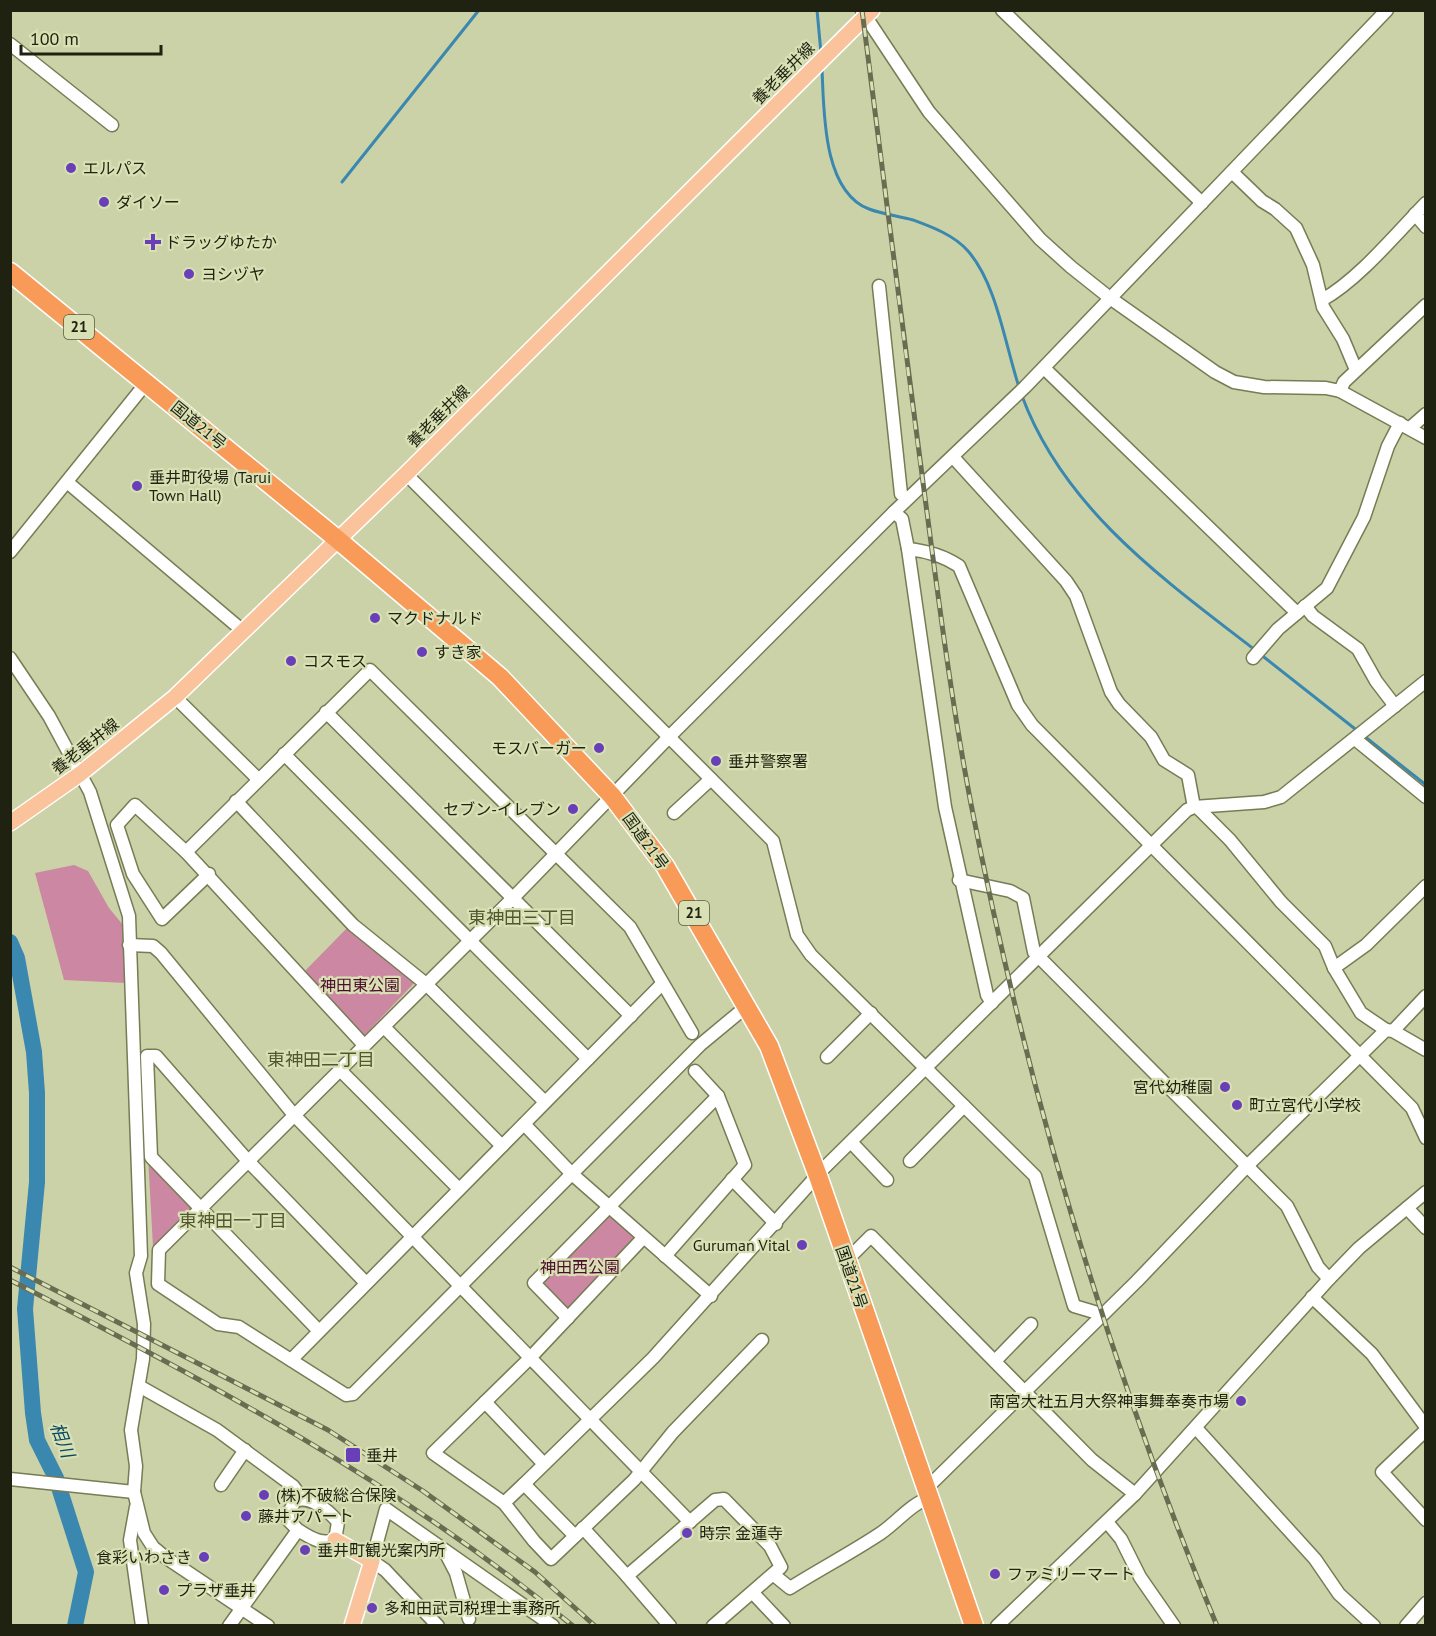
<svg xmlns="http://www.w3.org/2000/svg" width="1436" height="1636" viewBox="0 0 1436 1636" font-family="'PT Sans','Noto Sans JP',sans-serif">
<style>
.green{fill:#cc87a2}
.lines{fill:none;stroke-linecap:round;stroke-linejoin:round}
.stream{stroke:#3a88b0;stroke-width:3}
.river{stroke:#3a88b0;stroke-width:16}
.minor-casing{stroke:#767c54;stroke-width:15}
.major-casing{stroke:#fff;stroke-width:18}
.highway-casing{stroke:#fff;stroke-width:21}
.minor{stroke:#fff;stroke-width:12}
.major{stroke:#fbc39b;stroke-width:15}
.highway{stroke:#f89b59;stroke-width:18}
.rail-casing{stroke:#686c51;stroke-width:5}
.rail{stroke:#d9e0b4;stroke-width:3;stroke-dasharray:9;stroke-linecap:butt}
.poi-dot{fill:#693fb8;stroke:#d9e0b4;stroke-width:2}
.labels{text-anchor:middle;stroke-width:4.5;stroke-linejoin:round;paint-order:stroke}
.shield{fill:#d9e0b4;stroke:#575a42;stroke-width:1.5}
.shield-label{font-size:15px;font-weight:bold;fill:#1f2111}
.street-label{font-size:16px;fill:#1f2111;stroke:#d9e0b4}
.poi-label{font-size:16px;fill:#1f2111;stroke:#d9e0b4;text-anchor:start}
.park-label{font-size:16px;fill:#4d0b2d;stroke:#d9e0b4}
.neighbourhood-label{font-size:18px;fill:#525730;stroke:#d9e0b4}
.water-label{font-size:18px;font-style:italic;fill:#074865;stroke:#d9e0b4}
</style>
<rect width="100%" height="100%" fill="#ccd2a7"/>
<g class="green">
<polygon points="74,865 88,871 109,908 123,925 126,983 64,980 35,873"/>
<polygon points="349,926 416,981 360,1040 301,975"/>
<polygon points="148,1156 195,1206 153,1247"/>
<polygon points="606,1210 637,1237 567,1313 534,1283"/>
</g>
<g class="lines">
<g class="stream">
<polyline points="817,10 821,53"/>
<path d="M822 69C824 109 822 191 869 209 882 214 898 216 913 220 932 227 954 235 968 251 997 284 1005 345 1019 387"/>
<polyline points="342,182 479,10"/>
<path d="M1022 396C1064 509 1163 579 1255 650"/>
<polyline points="1260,654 1359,732"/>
<polyline points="1364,736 1426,785"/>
</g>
<polyline class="river" points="10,942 17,958 34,1052 37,1093 37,1182 25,1309 33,1413 37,1440 56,1478 86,1572 75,1626"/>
<g class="minor-casing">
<g id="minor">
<polyline points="1002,10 1202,203"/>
<polyline points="862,11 929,112 1040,239 1071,267 1110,298 1215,372 1234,382 1264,387 1326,388 1340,391 1426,438"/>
<polyline points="10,44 112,125"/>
<polyline points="1232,172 1262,201 1275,209 1296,228 1313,265 1323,307 1343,339 1356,370"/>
<polyline points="1415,214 1426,227"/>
<polyline points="879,286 901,494 907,499"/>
<path d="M1322 300C1358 280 1397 233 1426 203"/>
<polyline points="1044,368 1297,613"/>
<polyline points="1340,391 1344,382 1426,305"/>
<polyline points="1410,428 1426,414"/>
<polyline points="953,457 1066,581 1076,596 1111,692 1119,704 1151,737 1164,760 1188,775 1194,807"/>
<polyline points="406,474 773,841 797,935 811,955 1035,1176 1074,1306 1101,1314"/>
<polyline points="67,482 243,631"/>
<polyline points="894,512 902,519 908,549 945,807 987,995 992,1003"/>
<path d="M908 549C927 551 944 556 959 566L1018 705 1032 725 1412 1108 1426 1138"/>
<polyline points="10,552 147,382"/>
<polyline points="1305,606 1313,616 1358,649 1376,681 1395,706"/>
<polyline points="10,658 49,716 90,792 129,916 141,1256 136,1273 144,1324 143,1359 131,1430 136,1466 134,1492 144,1533 153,1547 165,1557 268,1626"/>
<polyline points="1253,658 1278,629 1327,588 1364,517 1388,446 1400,423"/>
<polyline points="175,697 258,779"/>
<polyline points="326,712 631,1016"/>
<polyline points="1355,739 1426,797"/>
<polyline points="284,754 588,1059"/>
<polyline points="236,801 353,925 426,984 545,1102"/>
<polyline points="1197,807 1230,840 1281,902 1325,946 1334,968 1361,1013 1386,1030"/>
<polyline points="674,813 711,779"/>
<polyline points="186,852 135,805 117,825 133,874 162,919 209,874"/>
<polyline points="959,880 1010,891 1023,898 1034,952 1287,1206 1318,1267 1329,1279"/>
<polyline points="129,945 153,946 161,953 294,1115 690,1522"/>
<polyline points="1334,968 1366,945 1426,886"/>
<polyline points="747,1006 700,1045 353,1394 346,1395 239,1327 218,1324 158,1284 159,1250 513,898 669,737 894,512 1025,387 1387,10"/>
<polyline points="384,1027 502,1146"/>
<polyline points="1393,1031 1426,996"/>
<polyline points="364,1045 186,852 370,670 630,927 692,1033"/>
<polyline points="827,1057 871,1013"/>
<polyline points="340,1070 459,1189"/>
<polyline points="524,1124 572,1174 711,1296"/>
<polyline points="851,1142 887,1180"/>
<polyline points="910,1161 964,1106"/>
<polyline points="732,1179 776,1224"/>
<polyline points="1407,1208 1426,1228"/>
<polyline points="844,1255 854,1253 871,1236 1092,1460 1135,1494"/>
<polyline points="665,1256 745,1165 718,1096 695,1071"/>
<polyline points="1312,1297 1372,1354 1426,1427"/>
<polyline points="568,1318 534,1283 718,1096"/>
<polyline points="319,1331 151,1157 147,1056 156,1056 248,1161 366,1283"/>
<polyline points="291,1360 662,984"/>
<polyline points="995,1361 1031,1324"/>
<polyline points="139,1386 217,1430 293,1486 302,1498"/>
<polyline points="485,1402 544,1464"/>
<polyline points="1196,1428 1315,1559 1339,1594 1374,1626"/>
<polyline points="1426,1430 1382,1472 1426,1520"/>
<polyline points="10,1479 134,1492"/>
<polyline points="524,1484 653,1358 823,1169 1187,810 1194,807 1264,802 1281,797 1426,681"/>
<polyline points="221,1485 245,1450"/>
<polyline points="924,1485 933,1482 1137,1281 1248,1165 1386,1030 1393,1031 1426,1050"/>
<polyline points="504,1503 534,1541 551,1559 634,1480 673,1432 762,1340"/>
<polyline points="136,1507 130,1540 142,1626"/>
<polyline points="1107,1522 1121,1539 1140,1577 1174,1626"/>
<polyline points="583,1528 627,1576"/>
<polyline points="575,1536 524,1484 504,1503 433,1453 530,1358 643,1238"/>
<polyline points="444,1550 456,1573 469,1619"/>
<path d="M774 1575 790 1588C820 1569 851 1553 881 1533 897 1522 911 1504 929 1498"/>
<polyline points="753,1593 784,1626"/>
<path d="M229 1626 298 1530C310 1537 320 1545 335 1540L338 1522C328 1510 310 1495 295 1501L288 1514 289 1521 298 1530"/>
<polyline points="438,1626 385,1570 372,1561 386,1509 553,1626"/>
<polyline points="670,1626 627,1576 715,1500 724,1499 770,1546 781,1567 713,1626"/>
<polyline points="997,1626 1135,1494 1329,1279 1359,1248 1426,1192"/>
<polyline points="1406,1626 1426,1603"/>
</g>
</g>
<g class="major-casing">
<g id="major">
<polyline points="10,823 80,774 175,697 406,474 872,10"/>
<polyline points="335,1540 372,1561 352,1626"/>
</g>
</g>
<g class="highway-casing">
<polyline id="highway" points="10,272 337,539 500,677 612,796 665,866 769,1046 818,1176 974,1626"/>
</g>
<use href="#minor" class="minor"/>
<use href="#major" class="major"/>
<use href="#highway" class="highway"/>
<g class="rail-casing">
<g id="rail">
<path d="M862 10C883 170 902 330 924 490 938 595 951 700 971 804 1026 1085 1107 1361 1217 1626"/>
<polyline points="10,1267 328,1430 423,1491 535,1572 595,1626"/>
<path d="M10 1280C210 1383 398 1482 573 1626"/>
</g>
</g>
<use href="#rail" class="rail"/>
</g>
<g class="poi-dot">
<circle cx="71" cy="168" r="6"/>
<circle cx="104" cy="202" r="6"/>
<path d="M150 233h6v6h6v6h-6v6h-6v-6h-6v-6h6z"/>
<circle cx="189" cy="274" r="6"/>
<circle cx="137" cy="486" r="6"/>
<circle cx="375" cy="618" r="6"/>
<circle cx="422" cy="652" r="6"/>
<circle cx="291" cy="661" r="6"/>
<circle cx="599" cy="748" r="6"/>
<circle cx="716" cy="761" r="6"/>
<circle cx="573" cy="809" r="6"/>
<circle cx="1225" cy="1087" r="6"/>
<circle cx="1237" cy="1105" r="6"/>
<circle cx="802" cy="1245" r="6"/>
<circle cx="1241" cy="1401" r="6"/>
<rect x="345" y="1447" width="16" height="16" rx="3"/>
<circle cx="264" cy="1495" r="6"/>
<circle cx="246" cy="1516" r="6"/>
<circle cx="687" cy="1533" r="6"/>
<circle cx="305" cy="1550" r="6"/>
<circle cx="204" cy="1557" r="6"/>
<circle cx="995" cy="1574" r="6"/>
<circle cx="164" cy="1590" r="6"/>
<circle cx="372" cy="1608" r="6"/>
</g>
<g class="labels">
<g class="shield">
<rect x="64" y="315" width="30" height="24" rx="4.5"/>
<rect x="679" y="901" width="30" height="24" rx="4.5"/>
</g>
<g class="shield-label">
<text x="79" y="332">21</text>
<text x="694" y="918">21</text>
</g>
<g class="street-label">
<text transform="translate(783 73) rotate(-45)" y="6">養老垂井線</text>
<text transform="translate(438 416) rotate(-45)" y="6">養老垂井線</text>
<text transform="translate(199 425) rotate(39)" y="6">国道21号</text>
<text transform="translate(85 746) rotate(-38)" y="6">養老垂井線</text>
<text transform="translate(646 841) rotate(54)" y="6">国道21号</text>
<text transform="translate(852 1277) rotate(71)" y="6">国道21号</text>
</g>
<g class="poi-label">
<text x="83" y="174">エルパス</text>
<text x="116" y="208">ダイソー</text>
<text x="165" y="248">ドラッグゆたか</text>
<text x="201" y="280">ヨシヅヤ</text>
<text x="149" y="483">垂井町役場 (Tarui<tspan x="149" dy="18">Town Hall)</tspan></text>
<text x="387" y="624">マクドナルド</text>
<text x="434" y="658">すき家</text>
<text x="303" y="667">コスモス</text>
<text x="587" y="754" text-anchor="end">モスバーガー</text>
<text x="728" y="767">垂井警察署</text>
<text x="561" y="815" text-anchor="end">セブン-イレブン</text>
<text x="1213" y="1093" text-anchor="end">宮代幼稚園</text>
<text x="1249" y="1111">町立宮代小学校</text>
<text x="790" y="1251" text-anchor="end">Guruman Vital</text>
<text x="1229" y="1407" text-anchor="end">南宮大社五月大祭神事舞奉奏市場</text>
<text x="366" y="1461">垂井</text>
<text x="276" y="1501">(株)不破総合保険</text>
<text x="258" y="1522">藤井アパート</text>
<text x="699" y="1539">時宗 金蓮寺</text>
<text x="317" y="1556">垂井町観光案内所</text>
<text x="192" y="1563" text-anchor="end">食彩いわさき</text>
<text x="1007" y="1580">ファミリーマート</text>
<text x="176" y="1596">プラザ垂井</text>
<text x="384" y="1614">多和田武司税理士事務所</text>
</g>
<g class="park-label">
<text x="360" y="991">神田東公園</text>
<text x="580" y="1273">神田西公園</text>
</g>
<g class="neighbourhood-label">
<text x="522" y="924">東神田三丁目</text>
<text x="321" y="1066">東神田二丁目</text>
<text x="233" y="1227">東神田一丁目</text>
</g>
<g class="water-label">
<text transform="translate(62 1440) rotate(69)" y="6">相川</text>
</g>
</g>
<rect width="1436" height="1636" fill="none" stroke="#1f2111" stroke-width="24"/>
<path d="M21 45v9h140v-9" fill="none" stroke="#1f2111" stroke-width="3"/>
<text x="30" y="45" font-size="18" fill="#1f2111" stroke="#d9e0b4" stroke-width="4.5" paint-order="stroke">100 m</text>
</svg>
